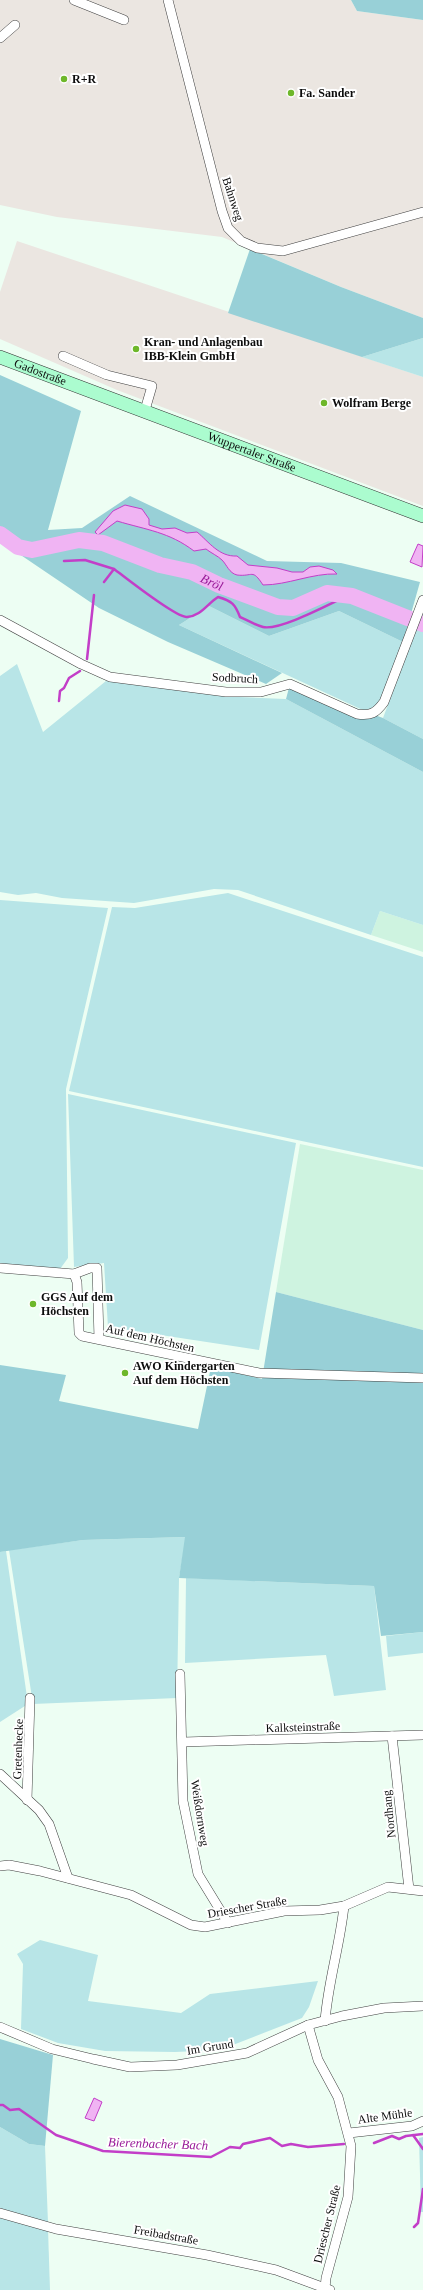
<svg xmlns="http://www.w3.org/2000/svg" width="423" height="2290" viewBox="0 0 423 2290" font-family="'Times New Roman',serif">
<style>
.industrial{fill:#ebe6e1}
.farmland{fill:#cef3e0}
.green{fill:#b8e5e7}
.forest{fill:#98d0d7}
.water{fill:#f0b4f3;stroke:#c33ec8}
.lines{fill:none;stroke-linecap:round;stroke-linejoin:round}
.stream{stroke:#c33ec8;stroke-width:2.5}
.river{stroke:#f0b4f3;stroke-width:16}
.street-casing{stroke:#404040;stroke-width:10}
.secondary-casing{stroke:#2f2f2f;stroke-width:14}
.street{stroke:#fff;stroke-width:9}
.secondary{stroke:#abfccf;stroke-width:13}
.poi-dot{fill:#6eb72a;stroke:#fff;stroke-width:1.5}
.labels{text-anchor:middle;stroke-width:4;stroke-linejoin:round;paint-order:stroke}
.poi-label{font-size:12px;font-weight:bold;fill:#0d0d0d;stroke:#fff;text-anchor:start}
.street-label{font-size:12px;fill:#0d0d0d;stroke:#fff}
.water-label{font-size:13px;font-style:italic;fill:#991b99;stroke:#fff}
</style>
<rect width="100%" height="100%" fill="#edfef3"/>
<g class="industrial">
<polygon points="0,0 351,0 357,11 423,20 423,318 341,287 222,237 57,217 0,205"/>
<polygon points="17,241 423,377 423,506 117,390 0,339 0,292"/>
</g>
<g class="farmland">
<polygon points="380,911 423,925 423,952 371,935"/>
<polygon points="300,1144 423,1170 423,1330 276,1292"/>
</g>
<g class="green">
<polygon points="423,338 423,377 362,357"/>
<polygon points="209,606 269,636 339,611 403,642 382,701 367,712 179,625"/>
<polygon points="423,612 423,739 383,718"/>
<polygon points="17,664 43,732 106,681 239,697 286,699 423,772 423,925 380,911 371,935 238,890 214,889 134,903 62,898 36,893 18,895 0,892 0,676"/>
<polygon points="228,893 423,957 423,1167 69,1091 112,907 135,908"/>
<polygon points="0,900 108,908 66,1089 68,1258 60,1269 0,1265"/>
<polygon points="68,1094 296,1143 259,1350 108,1327 104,1263 74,1267"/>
<polygon points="186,1537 179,1578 177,1698 33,1704 9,1550 83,1540"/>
<polygon points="6,1551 28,1704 0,1722 0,1552"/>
<polygon points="186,1578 374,1586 386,1690 334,1696 326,1655 185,1663"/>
<polygon points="423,1632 423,1653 388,1657 386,1636"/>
<polygon points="40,1940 98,1955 88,2001 181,2013 210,1994 318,1981 309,2007 302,2018 220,2050 175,2052 105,2051 58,2043 21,2029 23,1964 17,1954"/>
<polygon points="0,2127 29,2144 45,2146 48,2223 0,2209"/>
<polygon points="423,2137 423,2212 421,2212 419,2138"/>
<polygon points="0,2215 48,2229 50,2290 0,2290"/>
</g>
<g class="forest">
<polygon points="351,0 423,0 423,20 357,11"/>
<polygon points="250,249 341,287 423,318 423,338 362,357 228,313"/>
<polygon points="0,375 81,411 48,530 82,528 130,496 267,561 341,563 420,582 403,642 339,611 269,636 209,606 179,625 282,673 266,684 168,642 99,608 0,541"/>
<polygon points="290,684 383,718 423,739 423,772 286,699"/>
<polygon points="276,1292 423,1330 423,1632 381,1636 374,1586 179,1578 185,1537 83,1540 0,1552 0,1365 66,1375 59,1401 198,1429 211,1367 262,1379"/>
<polygon points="0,2039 53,2055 45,2146 29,2144 0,2127"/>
</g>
<g class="water">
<path d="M125 505 142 509 149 519V525L162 529 175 528 187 533 197 532C209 542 219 557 237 556L248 565 277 568 292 572H303L310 567 319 566 333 570 337 574C312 573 288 585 263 585 252 568 253 577 237 575 229 573 227 565 222 560 218 556 211 553 206 549L194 551C169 532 147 530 117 521L98 535 95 532 113 511Z"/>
<polygon points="418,544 423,546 422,567 410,562"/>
<polygon points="94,2098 102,2102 94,2121 85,2118"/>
</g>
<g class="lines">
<g class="stream">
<polyline points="64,561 85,560 114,569"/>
<path d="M104 582 114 569C125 577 176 618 187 617 201 616 207 604 218 597 232 601 235 604 240 617 247 620 255 625 263 627 280 631 331 603 349 595"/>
<polyline points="87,659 94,595"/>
<polyline points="59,701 60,691 64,688 69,678 80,671"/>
<polyline points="0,2105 3,2105 10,2110 19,2109 56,2135 103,2151 211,2157 230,2147 240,2148 243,2144 270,2138 282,2146 291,2144 308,2147 344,2144"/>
<polyline points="413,2135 423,2149"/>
<polyline points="374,2143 392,2136 399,2139 406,2136 423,2134"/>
<polyline points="414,2227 418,2223 423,2189"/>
</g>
<path class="river" id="s1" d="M0 534 18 547 32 550 79 540 103 543 160 565 192 572 219 585 278 607 293 608 327 593 352 596 423 624"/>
<g class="street-casing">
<g id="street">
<polyline points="74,0 124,20"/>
<polyline points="168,0 222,211 228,228 241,241 257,248 283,251 423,212"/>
<polyline points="0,38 15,25"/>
<polyline points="63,356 107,375 152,386 145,410"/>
<path d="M0 620 81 664 110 677 226 692H261L290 684 357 714C371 716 376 713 384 702L423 600"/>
<polyline points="0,1268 74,1274 90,1268 97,1268 99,1339"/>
<polyline points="74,1274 77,1282 79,1333 82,1336 259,1373 423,1378"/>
<polyline points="180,1674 183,1801 198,1874 228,1923"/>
<polyline points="392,1736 409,1889"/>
<polyline points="183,1742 423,1735"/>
<polyline points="0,1774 39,1810 49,1824 68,1878"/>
<polyline points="27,1800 30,1698"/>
<polyline points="0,1866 9,1865 40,1871 131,1895 191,1925 205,1927 284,1911 320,1910 344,1906 388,1887 423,1891"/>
<path d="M325 2021C328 1982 340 1945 344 1906"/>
<polyline points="308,2025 318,2060 338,2097 351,2146 348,2197 326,2278 325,2288"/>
<polyline points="0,2027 52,2049 93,2059 130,2067 177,2065 247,2053 308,2025 342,2016 384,2008 423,2006"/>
<polyline points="349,2133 412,2126 423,2121"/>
<polyline points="0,2213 56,2229 207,2255 276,2270 330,2290"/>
</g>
</g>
<g class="secondary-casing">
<g id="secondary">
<path id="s2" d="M0 357 423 516"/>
</g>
</g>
<use href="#street" class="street"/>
<use href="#secondary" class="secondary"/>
</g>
<g class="poi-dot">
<circle cx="64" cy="79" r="4"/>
<circle cx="291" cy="93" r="4"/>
<circle cx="136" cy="349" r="4"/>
<circle cx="324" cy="403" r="4"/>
<circle cx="33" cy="1304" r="4"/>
<circle cx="125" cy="1373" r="4"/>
</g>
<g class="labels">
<g class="poi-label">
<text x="72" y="83">R+R</text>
<text x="299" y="97">Fa. Sander</text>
<text x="144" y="346">Kran- und Anlagenbau<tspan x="144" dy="14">IBB-Klein GmbH</tspan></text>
<text x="332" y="407">Wolfram Berge</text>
<text x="41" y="1301">GGS Auf dem<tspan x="41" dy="14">Höchsten</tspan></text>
<text x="133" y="1370">AWO Kindergarten<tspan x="133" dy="14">Auf dem Höchsten</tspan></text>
</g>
<g class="street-label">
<text transform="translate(233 199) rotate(72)" y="4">Bahnweg</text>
<text dy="4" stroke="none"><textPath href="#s2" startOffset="43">Gadostraße</textPath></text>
<text dy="4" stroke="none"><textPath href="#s2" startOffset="269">Wuppertaler Straße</textPath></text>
<text transform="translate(235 678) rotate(3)" y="4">Sodbruch</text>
<text transform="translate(150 1338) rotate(13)" y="4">Auf dem Höchsten</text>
<text transform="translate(303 1727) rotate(-2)" y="4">Kalksteinstraße</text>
<text transform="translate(18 1749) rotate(-88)" y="4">Gretenhecke</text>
<text transform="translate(200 1813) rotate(81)" y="4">Weißdornweg</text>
<text transform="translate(389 1814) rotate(-96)" y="4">Nordhang</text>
<text transform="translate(247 1907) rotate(-10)" y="4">Driescher Straße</text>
<text transform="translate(210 2047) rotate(-9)" y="4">Im Grund</text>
<text transform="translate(385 2116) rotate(-8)" y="4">Alte Mühle</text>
<text transform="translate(327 2224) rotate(-76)" y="4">Driescher Straße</text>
<text transform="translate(166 2235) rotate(10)" y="4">Freibadstraße</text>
</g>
<g class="water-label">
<text dy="5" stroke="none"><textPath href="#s1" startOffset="225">Bröl</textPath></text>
<text transform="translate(158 2143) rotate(2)" y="5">Bierenbacher Bach</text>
</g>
</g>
</svg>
